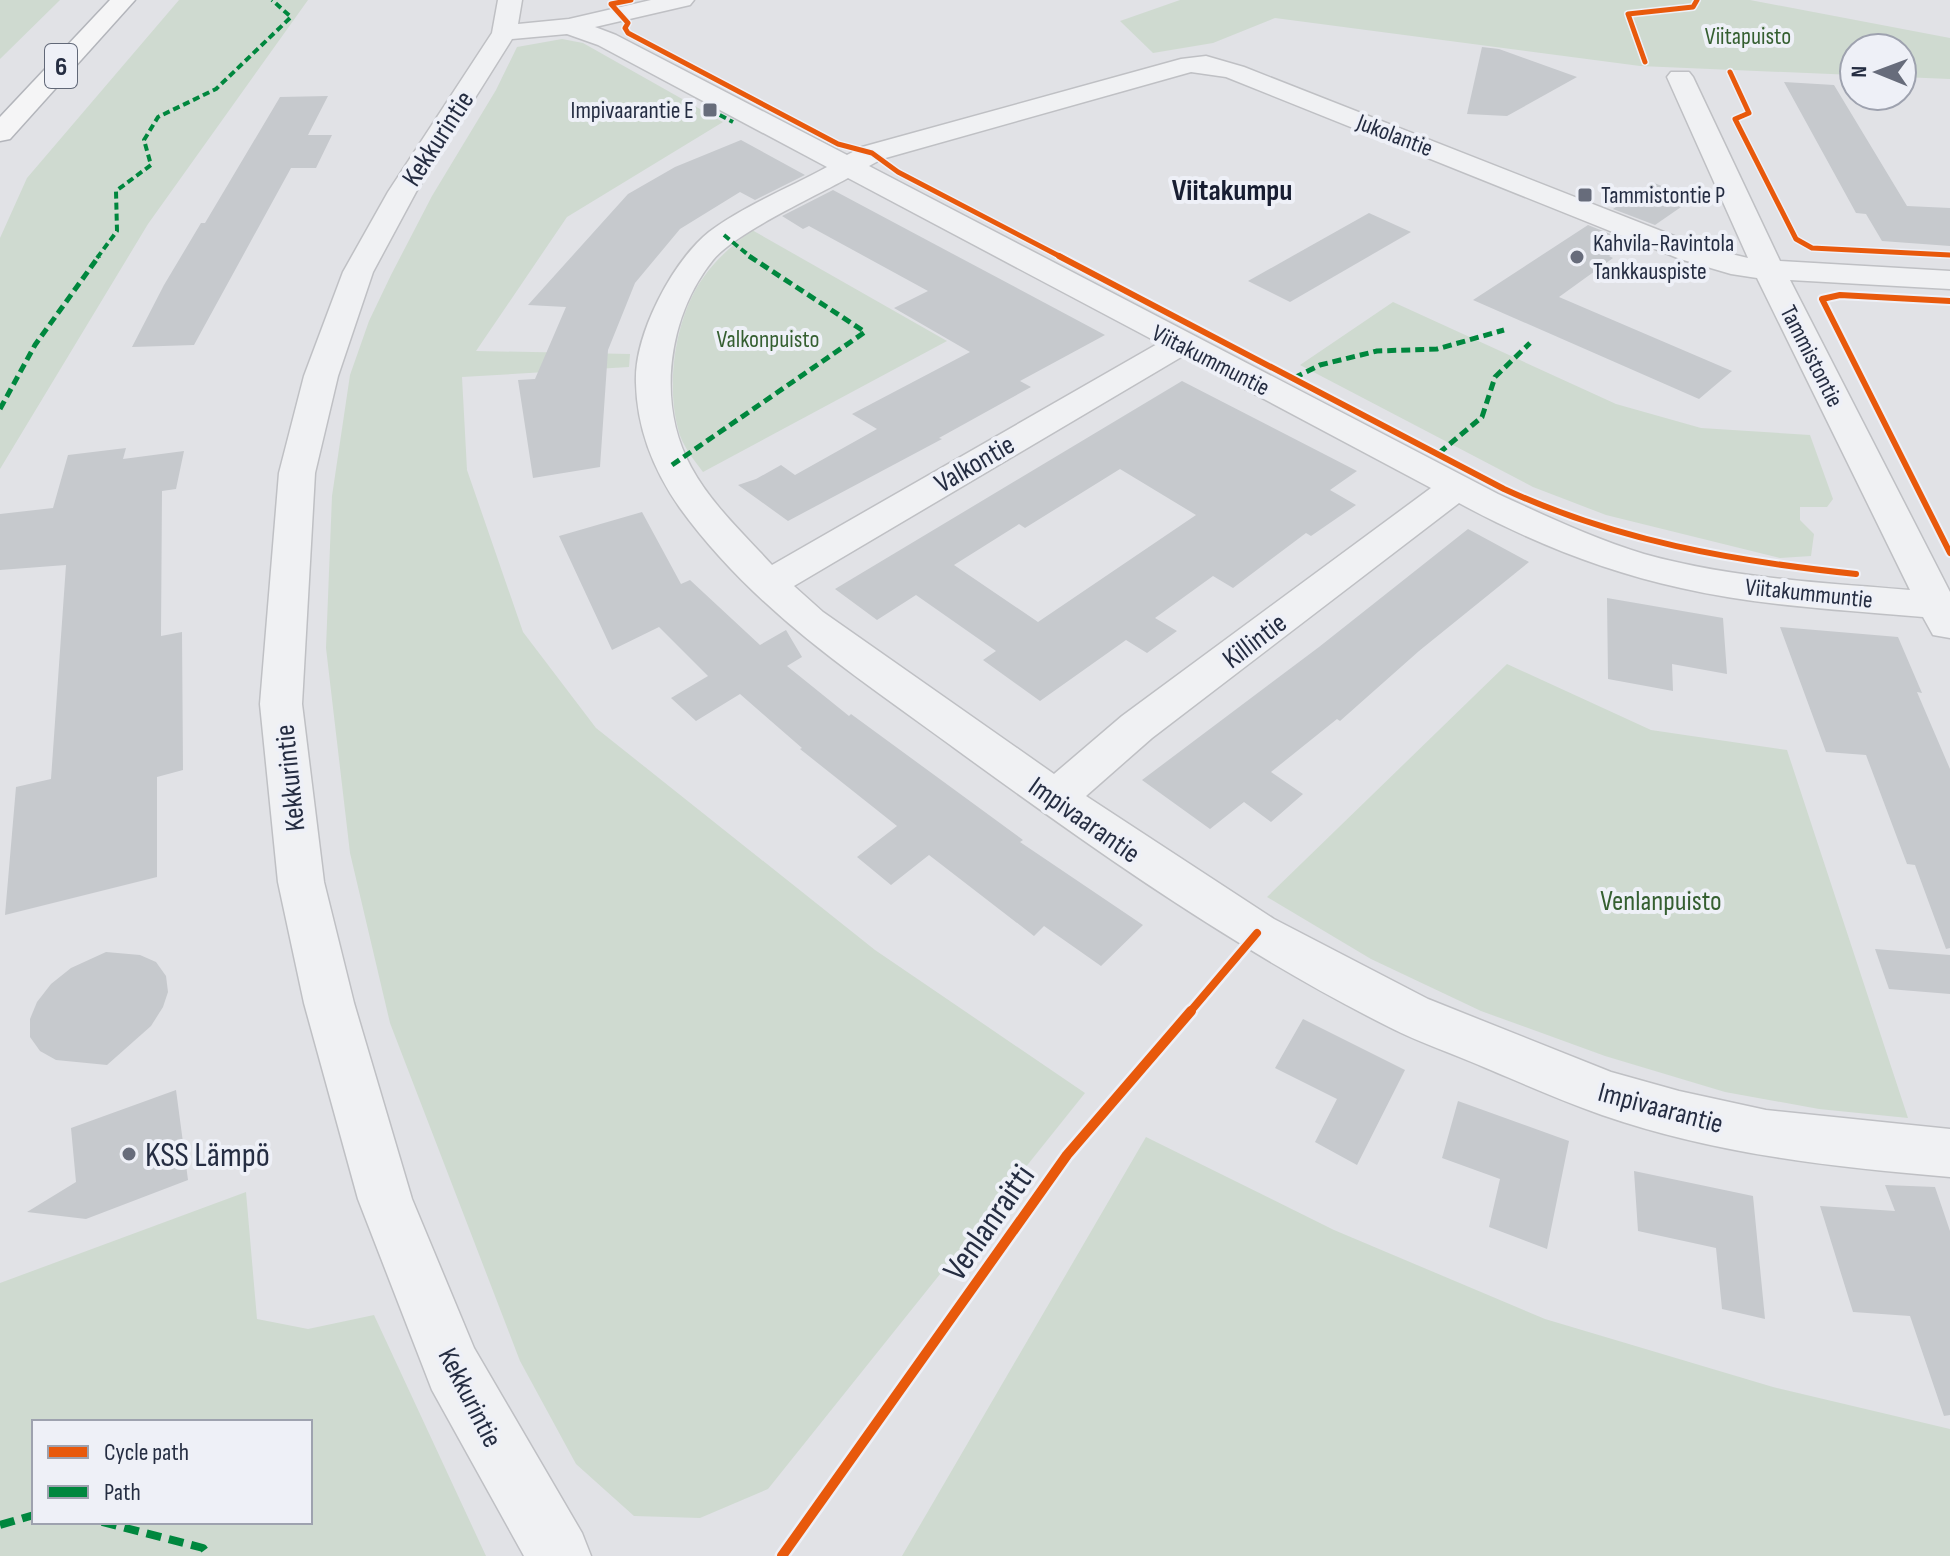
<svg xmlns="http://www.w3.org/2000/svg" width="1950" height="1556" viewBox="0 0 1950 1556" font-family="'Sofia Sans Condensed',sans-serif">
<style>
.green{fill:#cfdad0;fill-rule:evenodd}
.building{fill:#c6c9cd;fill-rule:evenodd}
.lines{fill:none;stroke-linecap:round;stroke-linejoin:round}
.minor-casing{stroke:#bfc0c4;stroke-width:3}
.highway-casing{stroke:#b3b5bb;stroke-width:3}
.minor{fill:#f0f1f3;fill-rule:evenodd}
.highway{fill:#f5f5f6;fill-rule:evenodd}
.quiet-far2{stroke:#00873e;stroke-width:4;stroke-dasharray:7 4;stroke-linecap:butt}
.quiet-far1{stroke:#00873e;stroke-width:5;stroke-dasharray:9 5;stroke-linecap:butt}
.quiet{stroke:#00873e;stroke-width:8;stroke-dasharray:15 8;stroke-linecap:butt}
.cycleway-far3-casing{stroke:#eef0f7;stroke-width:8}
.cycleway-far2-casing{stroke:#eef0f7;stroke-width:10}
.cycleway-far1-casing{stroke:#eef0f7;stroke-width:13}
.cycleway-casing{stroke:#eef0f7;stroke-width:15}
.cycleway-far3{stroke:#e8590c;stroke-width:5}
.cycleway-far2{stroke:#e8590c;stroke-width:6}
.cycleway-far1{stroke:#e8590c;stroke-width:8}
.cycleway{stroke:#e8590c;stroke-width:10}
.poi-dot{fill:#676c7b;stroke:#eef0f7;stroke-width:3}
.labels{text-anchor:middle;stroke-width:8;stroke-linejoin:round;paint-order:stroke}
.far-park-label{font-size:24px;fill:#355f31;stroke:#eef0f7}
.far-poi-label{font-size:24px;fill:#252d42;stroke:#eef0f7;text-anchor:start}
.far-street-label{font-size:24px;fill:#252d42;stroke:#eef0f7}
.shield{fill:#eef0f7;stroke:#616878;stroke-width:2}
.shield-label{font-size:26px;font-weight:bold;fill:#252d42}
.street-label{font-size:28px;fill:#252d42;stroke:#eef0f7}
.park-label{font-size:28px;fill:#355f31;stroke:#eef0f7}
.far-district-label{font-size:30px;font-weight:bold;fill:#181e32;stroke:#eef0f7}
.near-poi-label{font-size:34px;fill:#252d42;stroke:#eef0f7;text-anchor:start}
.near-street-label{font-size:34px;fill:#252d42;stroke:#eef0f7}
</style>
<rect width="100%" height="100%" fill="#e1e2e6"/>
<g class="green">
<polygon points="0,0 60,0 0,59"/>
<polygon points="179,0 308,0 148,224 0,469 0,238 27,178"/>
<polygon points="1180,0 1750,0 1950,38 1950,79 1902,77 1902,48 1854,48 1854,75 1640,66 1275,18 1213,43 1153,53 1120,21"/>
<polygon points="562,39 583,43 723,122 567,217 476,351 630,354 629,367 462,377 467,470 523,632 596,728 875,950 1085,1093 768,1489 700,1518 634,1516 576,1464 520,1361 390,1023 350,853 326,648 332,496 350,375 369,321 391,275 432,196 496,90 517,47"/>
<path d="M752 230 947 341 703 472C693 459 682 445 678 429 666 384 675 317 703 278 716 259 734 244 752 230Z"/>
<polygon points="1393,302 1616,404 1701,428 1810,435 1833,499 1827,507 1800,507 1800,520 1814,534 1811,556 1780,558 1606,515 1533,487 1300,365"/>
<polygon points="1507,664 1651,730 1787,750 1908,1118 1819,1109 1725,1092 1605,1056 1481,1011 1371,959 1267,897"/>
<polygon points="1146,1137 1334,1230 1545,1319 1773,1387 1950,1429 1950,1556 902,1556"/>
<path d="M246 1192 257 1319 308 1329 374 1315 486 1556H0V1283ZM34 1422H310V1522H34Z"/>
</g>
<g class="building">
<polygon points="1482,47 1499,49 1577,77 1507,116 1467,114"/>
<polygon points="1784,82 1834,85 1907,206 1950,208 1950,246 1882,241 1866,214 1856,213"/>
<polygon points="328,96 308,135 332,135 316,168 291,168 194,345 132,347 164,285 201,223 205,223 280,97"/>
<polygon points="741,140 805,175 755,200 740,192 680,229 635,283 608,350 600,467 533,478 518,380 535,379 566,307 528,305 628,194 675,167"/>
<polygon points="1654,183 1694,198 1655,225 1613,209"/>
<polygon points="833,190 1105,335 1020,381 1031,387 939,438 942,439 788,521 738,485 756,479 781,465 795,475 877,429 852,414 970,352 894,308 928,291 809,226 803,229 782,216"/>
<polygon points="1369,213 1411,232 1290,302 1248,281"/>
<polygon points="1588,225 1630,242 1609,256 1613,258 1559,297 1732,371 1699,399 1473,300"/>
<path d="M1182 381 1357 471 1330 490 1356 505 1311 536 1306 533 1233 588 1213 576 1155 618 1177 631 1147 653 1126 640 1040 701 983 660 996 651 916 595 877 620 835 589ZM1120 469 1196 515 1038 622 954 565 1019 524 1025 528Z"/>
<polygon points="126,448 123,459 184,451 176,489 162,491 161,636 182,632 183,770 157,777 157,877 5,915 16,787 51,779 66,565 0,570 0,514 53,508 68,455"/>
<polygon points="642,512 681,584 690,580 760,645 786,630 802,657 787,666 849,716 851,714 1023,840 1020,842 1143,925 1101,966 1044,926 1034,936 929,855 891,885 857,857 897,826 800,749 802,748 740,694 696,721 671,698 708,676 659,627 612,650 559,536"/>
<polygon points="1468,529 1529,562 1419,651 1340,721 1337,719 1271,772 1303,794 1271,822 1244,802 1210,829 1142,780 1319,647"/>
<polygon points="1607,598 1723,618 1727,674 1672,664 1673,691 1608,679"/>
<polygon points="1780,627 1898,637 1922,693 1917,692 1950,769 1950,948 1946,949 1915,865 1907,864 1866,755 1826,752"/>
<polygon points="1875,949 1950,955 1950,994 1889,989"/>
<polygon points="106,952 140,955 156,962 166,976 168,992 163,1007 151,1026 107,1065 56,1060 40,1051 30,1037 30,1019 37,1002 51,984 71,968"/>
<polygon points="1303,1019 1405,1070 1357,1165 1315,1142 1337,1099 1275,1068"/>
<polygon points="176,1090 188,1180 86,1219 27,1212 76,1182 71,1128"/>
<polygon points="1458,1101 1569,1141 1547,1249 1489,1227 1500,1179 1442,1158"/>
<polygon points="1634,1171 1753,1196 1765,1319 1722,1309 1716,1248 1638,1231"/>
<polygon points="1885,1185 1935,1187 1950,1231 1950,1415 1944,1416 1910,1316 1853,1312 1820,1206 1895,1211"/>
</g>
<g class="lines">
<g class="minor-casing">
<path id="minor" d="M498 0H522L518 24 569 19 651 0H694L690 5 595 27 616 35 847 155 862 147 1181 59 1206 56 1244 67 1702 247 1748 258 1667 77 1671 72H1689L1693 77 1780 261 1950 271V289L1790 280 1950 592V638L1933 635 1923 617C1842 610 1760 606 1681 588 1603 571 1529 541 1459 503L1152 738 1086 796 1274 919 1428 999 1611 1072 1679 1091 1766 1110 1950 1129V1177C1831 1167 1715 1154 1602 1115 1562 1101 1524 1084 1486 1068 1454 1054 1420 1043 1389 1027 1234 949 1093 849 953 747 853 674 754 610 680 508 654 471 637 429 636 383 634 335 672 262 709 232 743 206 789 188 827 167L598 45 567 34 512 39 416 192 373 272 338 376 315 473 302 704 324 882 354 1003 412 1199 474 1348 582 1533 591 1556H524L432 1390 358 1199 304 1003 278 882 260 704 279 473 304 376 343 272 388 192 492 33ZM1191 72 1226 77 1680 259 1731 274 1757 278 1910 590C1821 583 1730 578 1644 554 1594 539 1546 516 1498 494L869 166 882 159ZM848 178 1159 343 772 565C744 534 711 504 691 467 656 403 668 316 713 260 735 233 814 197 848 178ZM1183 356 1431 488 1122 716 1054 774 823 612 794 586Z"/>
</g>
<g class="highway-casing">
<polygon id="highway" points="110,0 135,0 10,139 0,141 0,117"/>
</g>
<use href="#minor" class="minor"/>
<use href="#highway" class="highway"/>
<g class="quiet-far2">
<polyline points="710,110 733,122"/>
<polyline points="724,235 752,258"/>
<polyline points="97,258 117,231 116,191 151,165 144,140 158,117 216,89 291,17 272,0"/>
</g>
<g class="quiet-far1">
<polyline points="1294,378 1320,365 1377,351 1437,349 1504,330"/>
<polyline points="0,409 35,345 99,256"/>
<polyline points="1439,453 1482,417 1495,377 1530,343"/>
<polyline points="672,465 865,332 749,256"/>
</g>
<g class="quiet">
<polyline points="102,1522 203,1548 209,1556"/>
<polyline points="0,1525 34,1515"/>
</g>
<g class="cycleway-far3-casing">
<g id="cycleway-far3">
<polyline points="631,0 611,4 628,23 625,28 628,33 838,144 872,153 898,172 1063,258"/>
<polyline points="1645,62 1628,14 1693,7 1697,0"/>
<polyline points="1730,72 1749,113 1735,119 1796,239 1812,248 1950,255"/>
</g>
</g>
<g class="cycleway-far2-casing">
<g id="cycleway-far2">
<path d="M1059 256 1504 489C1617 541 1733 561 1856 574"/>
<polyline points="1950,301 1840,295 1822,299 1950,553"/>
</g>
</g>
<g class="cycleway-far1-casing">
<polyline id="cycleway-far1" points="1189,1013 1257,933"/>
</g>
<g class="cycleway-casing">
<polyline id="cycleway" points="782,1556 1067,1155 1191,1011"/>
</g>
<use href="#cycleway-far3" class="cycleway-far3"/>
<use href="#cycleway-far2" class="cycleway-far2"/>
<use href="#cycleway-far1" class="cycleway-far1"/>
<use href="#cycleway" class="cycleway"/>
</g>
<g class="poi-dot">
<rect x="702" y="102" width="16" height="16" rx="4"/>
<rect x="1577" y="187" width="16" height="16" rx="4"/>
<circle cx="1577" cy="257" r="8"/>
<circle cx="129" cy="1154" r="8"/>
</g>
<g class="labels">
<g class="far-park-label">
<text x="1748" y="44">Viitapuisto</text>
<text x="768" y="347">Valkonpuisto</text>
</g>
<g class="far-poi-label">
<text x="694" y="118" text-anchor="end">Impivaarantie E</text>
<text x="1601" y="203">Tammistontie P</text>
<text x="1593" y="251">Kahvila-Ravintola<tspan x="1593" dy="28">Tankkauspiste</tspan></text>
</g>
<g class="far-street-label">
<text transform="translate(1395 135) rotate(21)" y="8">Jukolantie</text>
<text transform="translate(1812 356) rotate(63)" y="8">Tammistontie</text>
<text transform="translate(1211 360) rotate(27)" y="8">Viitakummuntie</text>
<text transform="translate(1809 593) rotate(6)" y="8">Viitakummuntie</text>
</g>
<rect class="shield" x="45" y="44" width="32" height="44" rx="6"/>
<g class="shield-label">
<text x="61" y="75">6</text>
</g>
<g class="street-label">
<text transform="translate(437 138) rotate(-57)" y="10">Kekkurintie</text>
<text transform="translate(974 463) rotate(-30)" y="10">Valkontie</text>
<text transform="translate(1254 640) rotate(-37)" y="10">Killintie</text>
<text transform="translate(289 778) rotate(-96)" y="10">Kekkurintie</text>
<text transform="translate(1085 819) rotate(35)" y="10">Impivaarantie</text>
<text transform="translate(1661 1107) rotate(15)" y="10">Impivaarantie</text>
<text transform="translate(471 1397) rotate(63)" y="10">Kekkurintie</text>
</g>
<g class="park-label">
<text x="1661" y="910">Venlanpuisto</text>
</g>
<g class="far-district-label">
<text x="1232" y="200">Viitakumpu</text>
</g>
<g class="near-poi-label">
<text x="145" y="1166">KSS Lämpö</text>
</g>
<g class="near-street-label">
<text transform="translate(988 1222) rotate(-55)" y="12">Venlanraitti</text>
</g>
</g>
<rect x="32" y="1420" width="280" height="104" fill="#eef0f7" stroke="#9ea2af" stroke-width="2"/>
<rect x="48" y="1446" width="40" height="12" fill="#e8590c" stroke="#9ea2af" stroke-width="2"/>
<text x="104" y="1460" font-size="24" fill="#252d42">Cycle path</text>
<rect x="48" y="1486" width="40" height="12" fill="#00873e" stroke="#9ea2af" stroke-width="2"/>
<text x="104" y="1500" font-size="24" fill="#252d42">Path</text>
<g transform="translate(1878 72) rotate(271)"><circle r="38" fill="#eef0f7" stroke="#9ea2af" stroke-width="2"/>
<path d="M0-6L14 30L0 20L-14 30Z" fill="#676c7b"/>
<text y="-12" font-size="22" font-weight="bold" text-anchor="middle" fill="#252d42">N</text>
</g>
</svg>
